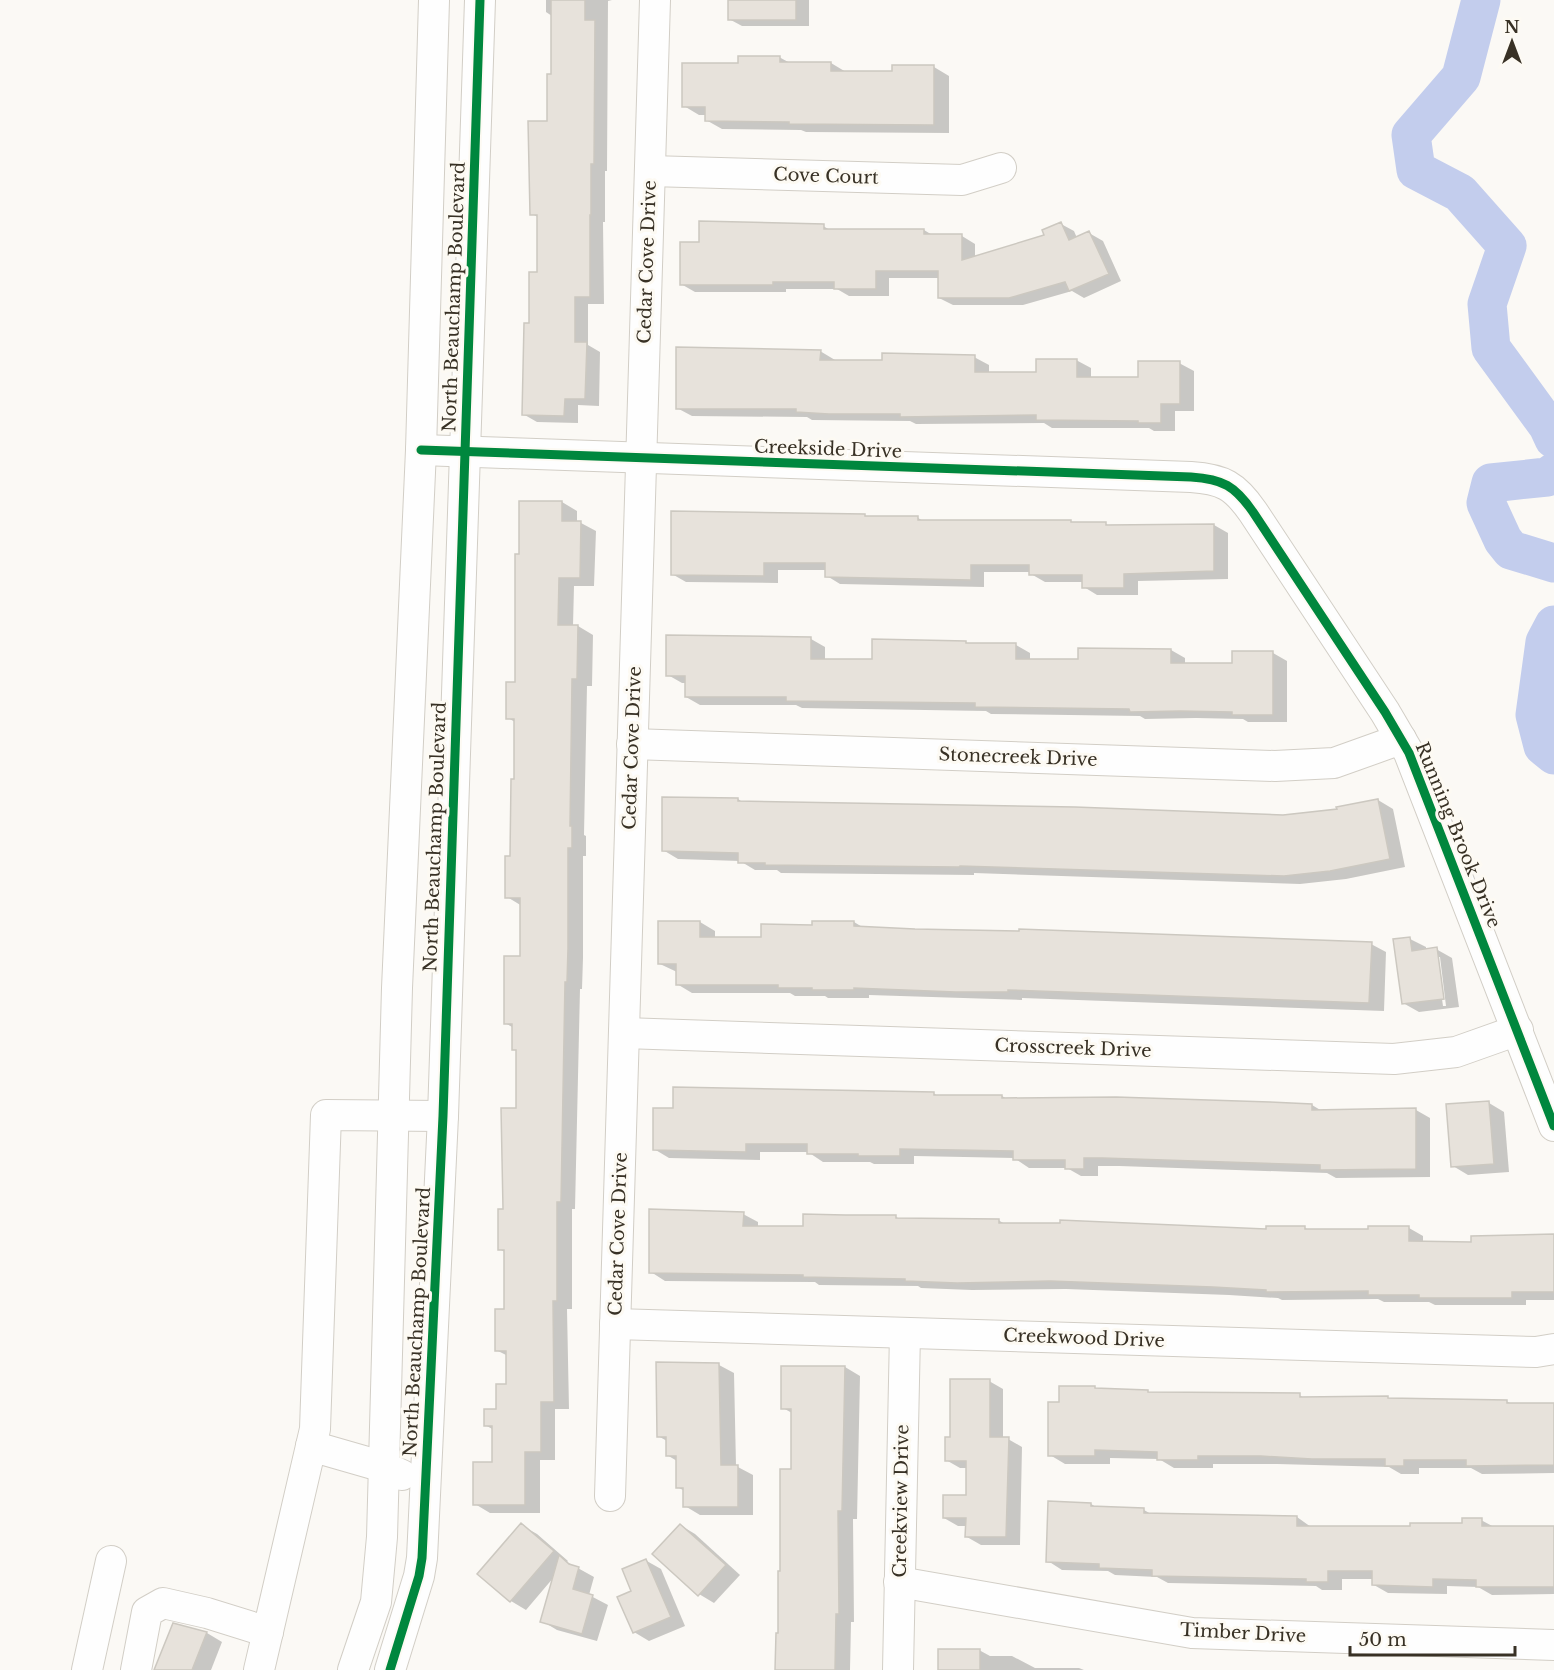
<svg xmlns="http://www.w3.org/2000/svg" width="1554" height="1670" viewBox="0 0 1554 1670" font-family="'Libre Baskerville',serif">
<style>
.shadow{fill:#0003;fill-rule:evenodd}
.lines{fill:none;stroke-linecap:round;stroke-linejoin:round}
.river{stroke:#c3cded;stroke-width:39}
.building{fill:#e7e2db;stroke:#ccc8c0;stroke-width:1.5}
.minor-casing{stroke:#d2cec6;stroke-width:32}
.minor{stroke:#fefefe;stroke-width:30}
.cycleway-casing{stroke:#fdfaf3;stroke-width:13}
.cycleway{stroke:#00873e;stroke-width:9}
.labels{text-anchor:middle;stroke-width:6;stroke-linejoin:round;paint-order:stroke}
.street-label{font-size:18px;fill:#383125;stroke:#fdfaf3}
</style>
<rect width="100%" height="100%" fill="#fbf9f5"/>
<g class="shadow">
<polygon points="546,0 612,0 608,1 607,171 605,171 605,222 603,222 604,304 588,304 588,345 600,352 599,406 578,405 578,423 537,422 523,414 531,324 538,274 538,217 532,214 548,122 552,75 552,16 546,12"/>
<polygon points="729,0 809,0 809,26 742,26 729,19"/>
<polygon points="779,57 790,63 831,63 846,72 893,72 934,67 949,76 949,133 806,132 801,130 722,129 706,120 706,115 699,115 684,106 739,65"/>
<polygon points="1061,224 1074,231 1077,238 1089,233 1103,241 1121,281 1084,298 1072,291 1023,305 953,305 939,298 939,278 889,278 889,296 849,296 837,289 786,289 786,292 695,292 681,284 701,244 823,226 830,230 924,230 934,236 962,236 975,244 975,258 1046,236"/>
<polygon points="820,351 835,360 835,362 883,362 974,357 989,365 989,373 1037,373 1076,360 1091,368 1091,379 1139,379 1179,363 1194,371 1194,411 1175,411 1175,431 1154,431 1149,428 1052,428 1044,423 916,424 910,421 812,420 807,417 692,416 677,408"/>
<polygon points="562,502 577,511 577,523 581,523 596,531 594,586 574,586 573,626 578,626 593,635 592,686 587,686 584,835 586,836 586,856 583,856 583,958 582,989 580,989 575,1209 572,1209 572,1309 567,1309 569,1409 555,1409 555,1460 540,1460 540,1513 490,1513 475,1504 494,1464 494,1430 485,1425 498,1410 508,1385 508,1356 496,1350 505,1310 505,1252 499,1249 518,1109 518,1051 514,1049 514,1028 505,1023 522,958 522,906 507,897 515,781 515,722 508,718 516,683 520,555"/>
<polygon points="864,515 869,518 918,518 925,522 1106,524 1109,526 1214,525 1228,533 1228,579 1138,581 1138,595 1097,595 1084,587 1084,582 1045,582 1031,574 1031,572 984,572 984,587 840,584 827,576 827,570 778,570 778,583 686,582 672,574"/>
<polygon points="811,639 825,647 825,660 874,660 965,642 970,645 1016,645 1030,653 1030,660 1080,660 1171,650 1185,658 1185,664 1233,664 1273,653 1287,661 1287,722 1248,722 1243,719 1196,718 1145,719 1140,716 991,714 986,711 802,708 796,705 700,705 686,697 686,683 682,683 668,675"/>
<polygon points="738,799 744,803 1283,816 1338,810 1378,800 1393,809 1405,867 1346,879 1300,884 974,873 974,875 781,873 777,870 755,870 740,861 678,859 663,850"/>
<polygon points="700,922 715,931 715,938 762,938 813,926 854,922 864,928 1371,944 1386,952 1384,1011 1022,998 1022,1000 869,995 869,998 828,998 825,996 795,996 790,993 692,993 677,984 677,972 660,964"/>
<path d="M1410 939 1426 947V950L1436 949 1452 958 1459 1007 1419 1012 1403 1003ZM1436 957H1440L1446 1006H1443Z"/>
<polygon points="933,1093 938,1096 1002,1096 1007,1099 1312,1105 1322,1111 1416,1110 1430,1118 1430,1177 1336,1178 1327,1173 1119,1166 1098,1166 1098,1176 1081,1176 1067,1168 1029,1168 1014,1158 914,1156 914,1164 874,1164 870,1162 823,1162 808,1152 760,1152 760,1160 669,1158 654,1149"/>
<polygon points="1489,1103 1504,1112 1509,1172 1468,1175 1453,1166"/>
<polygon points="743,1214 758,1222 758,1228 805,1228 896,1217 900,1219 998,1220 1005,1224 1267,1230 1305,1228 1309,1230 1369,1230 1409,1228 1423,1236 1423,1243 1472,1243 1554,1236 1554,1300 1526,1300 1526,1305 1435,1305 1429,1302 1384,1302 1378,1299 1282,1300 1278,1298 1229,1295 1066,1289 972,1290 921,1288 918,1286 819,1285 815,1282 665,1281 651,1272"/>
<polygon points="658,1363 719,1365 734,1373 736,1466 753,1475 753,1515 700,1515 685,1506 685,1491 677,1487 677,1461 667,1455 667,1441 658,1436"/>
<polygon points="845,1367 860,1376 857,1519 853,1519 854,1622 851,1622 850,1670 777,1670 781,1573 792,1470 792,1413 783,1408"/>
<polygon points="989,1381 1003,1389 1003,1439 1008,1439 1022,1447 1020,1545 981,1545 967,1537 967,1526 958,1526 944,1518 967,1496 967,1468 960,1468 946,1460 951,1439"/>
<polygon points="1151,1394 1299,1395 1306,1399 1506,1401 1512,1404 1554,1404 1554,1473 1482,1474 1471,1468 1419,1468 1419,1474 1401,1474 1389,1467 1277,1464 1213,1464 1213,1468 1174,1468 1159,1459 1110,1458 1110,1464 1065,1464 1050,1455"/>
<polygon points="1091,1504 1098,1508 1144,1510 1151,1514 1297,1517 1311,1527 1412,1527 1463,1525 1481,1520 1494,1527 1554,1527 1554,1594 1492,1595 1478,1587 1447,1586 1447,1594 1388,1593 1374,1585 1374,1579 1342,1579 1342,1590 1322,1590 1316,1586 1168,1583 1157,1577 1115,1575 1108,1571 1062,1570 1048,1561"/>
<polygon points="521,1525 537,1534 568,1561 567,1562 594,1577 589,1595 608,1605 597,1641 557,1630 542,1621 554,1577 526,1610 511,1601"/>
<polygon points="680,1525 695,1534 740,1575 714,1603 699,1594"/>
<polygon points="645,1560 661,1569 685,1626 649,1641 634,1632 633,1591"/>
<polygon points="174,1625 207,1633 222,1642 211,1670 156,1670"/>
<polygon points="979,1650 990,1656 1012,1656 1035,1668 1079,1668 1084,1670 939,1670"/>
</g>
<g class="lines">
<g class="river">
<polyline points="1481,0 1461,77 1411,135 1416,170 1460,193 1507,246 1487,304 1491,348 1548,426 1554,439"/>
<polyline points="1554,472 1547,477 1491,483 1486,503 1503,540 1511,550 1554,563"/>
<polyline points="1554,625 1545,642 1535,715 1543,746 1554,755"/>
</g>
</g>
<g class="building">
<polygon points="551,0 585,0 585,20 595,20 594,164 591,164 591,215 590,215 590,297 575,297 575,342 587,342 585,399 565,399 564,416 522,415 524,323 529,323 529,272 537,272 537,215 530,215 528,121 547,121 547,74 551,74"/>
<rect x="728" y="0" width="68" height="20"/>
<polygon points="738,56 780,56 780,62 831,62 831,71 892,71 892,65 934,65 934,125 789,124 789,122 705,121 705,107 682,107 682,63 738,63"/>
<polygon points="699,221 824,224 824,229 924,229 924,234 962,234 962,260 1044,235 1042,230 1061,222 1069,240 1089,231 1109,274 1069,291 1065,282 1009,298 938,298 938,271 876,271 876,289 834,289 834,282 773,282 773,285 680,285 680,242 699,242"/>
<polygon points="676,347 821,350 820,360 882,360 882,353 975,355 975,372 1036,372 1036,359 1077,359 1077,377 1138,377 1138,361 1180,361 1180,404 1161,404 1161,423 1138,423 1138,421 1036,420 1036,415 900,417 900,414 829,414 796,412 796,409 676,409"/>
<polygon points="519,501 562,501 562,521 581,521 580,578 559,578 558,625 578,625 577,679 572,679 570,826 572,826 572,848 568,848 568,948 567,982 565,982 561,1202 557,1202 557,1301 553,1301 554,1402 541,1402 541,1452 525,1452 525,1505 473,1505 473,1462 492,1462 492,1426 484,1426 484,1409 496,1409 496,1384 506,1384 506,1351 495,1351 495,1309 504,1309 504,1250 498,1250 498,1209 503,1209 501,1108 516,1108 516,1050 512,1050 512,1024 504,1024 504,956 520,956 520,898 505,898 505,856 510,856 511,779 514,779 514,719 506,719 506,682 515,682 515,554 519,554"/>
<polygon points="671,511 865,514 865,516 918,516 918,520 1071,520 1071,522 1106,522 1106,525 1214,524 1214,571 1124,574 1124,588 1082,588 1082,575 1029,575 1029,565 971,565 971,580 825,577 825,563 764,563 764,576 671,575"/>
<polygon points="666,635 811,637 811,659 872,659 872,639 966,641 966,643 1016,643 1016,659 1078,659 1078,648 1171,649 1171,663 1232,663 1232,651 1273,651 1273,715 1232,715 1232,712 1180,711 1130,712 1129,709 975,707 975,703 786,701 786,697 685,697 685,676 666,676"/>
<polygon points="662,797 738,798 738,801 1075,807 1283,815 1337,809 1336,807 1378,799 1390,859 1330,871 1284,876 960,866 959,867 765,865 765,863 738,863 738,853 662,851"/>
<polygon points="658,921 700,921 700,937 761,937 761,924 812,925 812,921 854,921 854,926 915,929 1019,931 1019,929 1372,942 1369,1003 1008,990 1008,992 956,992 854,988 854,990 812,990 812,988 778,988 778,985 676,985 676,964 658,964"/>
<polygon points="1410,937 1412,951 1437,947 1444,999 1402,1004 1393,939"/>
<polygon points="673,1087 934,1092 934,1095 1002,1095 1002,1098 1116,1097 1270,1102 1312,1104 1312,1110 1416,1108 1416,1169 1320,1170 1320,1165 1103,1158 1084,1158 1084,1169 1065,1169 1065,1160 1013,1160 1013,1151 900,1149 900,1156 858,1156 858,1154 807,1154 807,1144 746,1144 746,1152 653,1150 653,1108 673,1108"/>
<polygon points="1489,1101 1494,1164 1451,1167 1446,1104"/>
<polygon points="649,1209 744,1212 743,1226 803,1226 803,1214 845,1215 896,1215 896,1218 999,1219 999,1223 1060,1223 1060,1220 1266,1229 1266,1226 1305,1226 1305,1229 1368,1229 1368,1226 1409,1226 1409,1241 1471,1242 1471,1236 1554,1234 1554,1292 1512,1292 1512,1298 1419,1298 1419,1295 1368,1295 1368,1291 1266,1292 1266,1290 1213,1287 1050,1281 957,1283 905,1281 905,1279 803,1277 803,1275 649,1273"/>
<polygon points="656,1362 719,1363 721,1465 738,1465 738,1507 683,1507 683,1488 676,1488 676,1456 666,1456 666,1437 657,1437"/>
<polygon points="781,1366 845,1366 842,1511 838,1511 839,1614 836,1614 835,1670 775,1670 776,1633 778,1633 778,1571 780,1571 780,1469 791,1469 791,1409 781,1409"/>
<polygon points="950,1379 990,1379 990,1437 1009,1437 1006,1537 965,1537 966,1518 943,1518 943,1495 966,1495 966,1461 945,1461 945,1437 950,1437"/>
<polygon points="1059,1386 1095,1386 1095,1388 1148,1390 1148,1392 1300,1393 1300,1397 1388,1396 1388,1398 1507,1400 1507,1403 1554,1403 1554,1465 1466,1466 1466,1460 1404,1460 1404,1466 1385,1466 1385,1459 1312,1459 1261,1456 1198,1456 1198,1460 1157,1460 1157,1452 1095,1450 1095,1456 1048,1456 1048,1402 1059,1402"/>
<polygon points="1048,1501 1091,1503 1091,1506 1144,1508 1144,1513 1297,1516 1297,1526 1410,1526 1410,1523 1462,1523 1462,1518 1482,1518 1482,1526 1554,1526 1554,1587 1476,1587 1476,1580 1433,1579 1433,1587 1372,1585 1372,1571 1328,1571 1328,1582 1306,1582 1306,1579 1152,1576 1152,1570 1099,1568 1099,1564 1046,1562"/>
<polygon points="521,1523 554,1551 510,1602 477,1574"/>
<polygon points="680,1524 726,1565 698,1596 652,1554"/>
<polygon points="559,1555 569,1564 579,1567 573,1589 593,1595 582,1634 540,1622"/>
<polygon points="646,1559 671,1617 633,1633 617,1597 631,1591 622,1569"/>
<polygon points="173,1623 207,1632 192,1670 154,1670"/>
<rect x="938" y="1649" width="42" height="21"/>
</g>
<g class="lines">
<g class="minor-casing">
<g id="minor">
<polyline points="650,171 962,180 1001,168"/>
<path d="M421 450 1191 477C1223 479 1235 486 1253 512L1385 712 1409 753 1554 1126"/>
<polyline points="632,744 1275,766 1334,763 1401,739"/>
<polyline points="624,1033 1394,1059 1456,1052 1518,1030"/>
<polyline points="615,1324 1536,1352 1554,1349"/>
<polyline points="311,1446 384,1467 402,1475"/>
<polyline points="610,1496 655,0"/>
<polyline points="899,1582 1192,1633 1554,1645"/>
<polyline points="87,1670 111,1561"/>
<polyline points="136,1670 147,1612 163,1603 207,1613 268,1632"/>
<polyline points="259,1670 315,1429 326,1115 443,1116"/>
<polyline points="353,1670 376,1602 382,1537 397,988 421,450 434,0"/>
<polyline points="390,1670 419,1576 422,1558 443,1116 480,0"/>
<polyline points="898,1670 905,1333"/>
</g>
</g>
<use href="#minor" class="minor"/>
<g class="cycleway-casing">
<g id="cycleway">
<path d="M421 450 1191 477C1223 479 1235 486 1253 512L1385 712 1409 753 1554 1126"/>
<polyline points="390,1670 419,1576 422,1558 443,1116 480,0"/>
</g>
</g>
<use href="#cycleway" class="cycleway"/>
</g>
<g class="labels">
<g class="street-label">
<text transform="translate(826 176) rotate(2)" y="6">Cove Court</text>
<text transform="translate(647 262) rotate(-88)" y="6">Cedar Cove Drive</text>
<text transform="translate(454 297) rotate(-88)" y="6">North Beauchamp Boulevard</text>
<text transform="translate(828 449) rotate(2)" y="6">Creekside Drive</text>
<text transform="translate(632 748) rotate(-88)" y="6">Cedar Cove Drive</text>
<text transform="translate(1018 757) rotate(2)" y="6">Stonecreek Drive</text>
<text transform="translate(1458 835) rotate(68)" y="6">Running Brook Drive</text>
<text transform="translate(435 837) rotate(-88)" y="6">North Beauchamp Boulevard</text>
<text transform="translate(1073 1048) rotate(2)" y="6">Crosscreek Drive</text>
<text transform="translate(618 1234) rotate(-88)" y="6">Cedar Cove Drive</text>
<text transform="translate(417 1322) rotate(-87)" y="6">North Beauchamp Boulevard</text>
<text transform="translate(1084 1338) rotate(2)" y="6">Creekwood Drive</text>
<text transform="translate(901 1501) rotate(-89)" y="6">Creekview Drive</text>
<text transform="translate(1243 1633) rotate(3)" y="6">Timber Drive</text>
</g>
</g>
<g transform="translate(1512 42)" stroke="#fdfaf3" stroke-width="4.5" paint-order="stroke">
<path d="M0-4.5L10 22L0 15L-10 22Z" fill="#383125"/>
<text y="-9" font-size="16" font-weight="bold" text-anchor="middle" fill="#383125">N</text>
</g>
<path d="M1350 1646v9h165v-9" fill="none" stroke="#383125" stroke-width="3"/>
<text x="1359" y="1646" font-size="18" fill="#383125" stroke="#fdfaf3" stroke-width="4.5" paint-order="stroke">50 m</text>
</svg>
